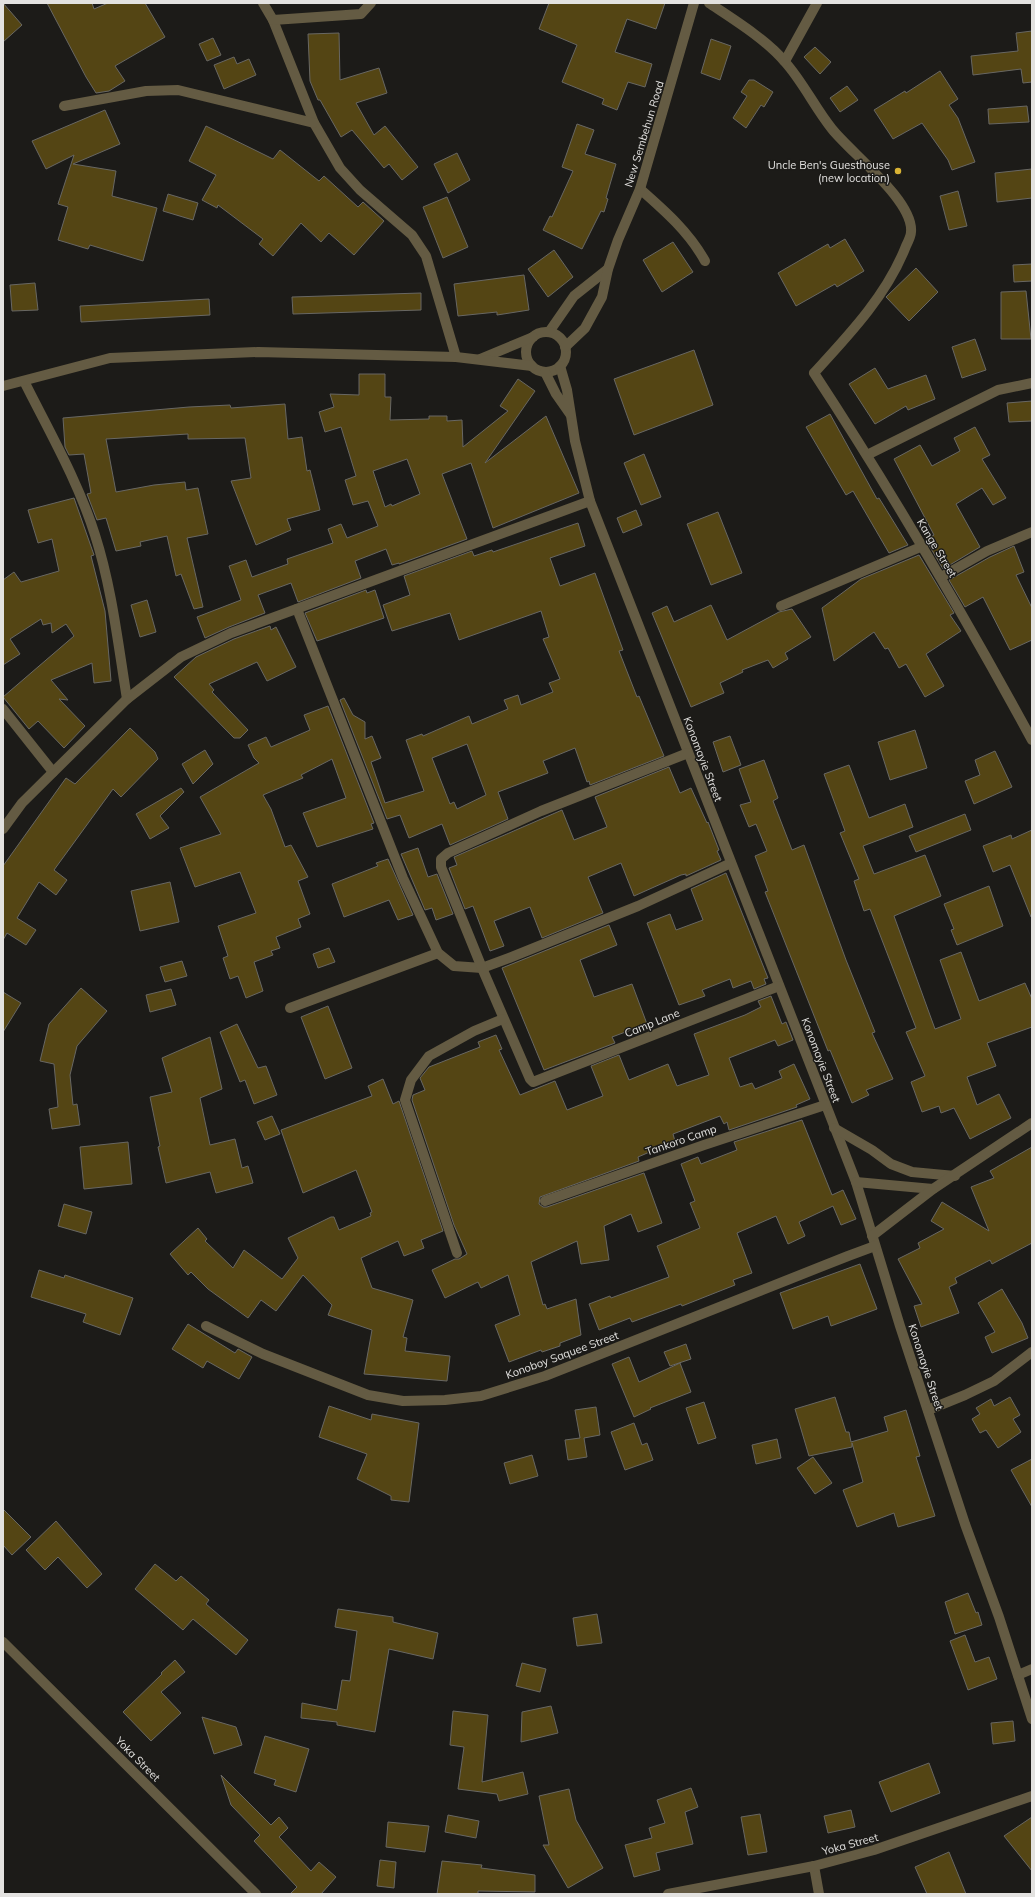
<svg xmlns="http://www.w3.org/2000/svg" width="1035" height="1897" viewBox="0 0 1035 1897" font-family="Mulish,sans-serif">
<style>
.building{fill:#544514;stroke:#686763;fill-rule:evenodd}
.lines{fill:none;stroke-linecap:round;stroke-linejoin:round}
.street{stroke:#645b43;stroke-width:10}
.poi-dot{fill:#d9b334;stroke:#1c1b18;stroke-width:1.5}
.labels{text-anchor:middle;stroke-width:3;stroke-linejoin:round;paint-order:stroke}
.street-label{font-size:11px;fill:#e3e2e0;stroke:#1c1b18}
.poi-label{font-size:11px;fill:#e3e2e0;stroke:#1c1b18;text-anchor:end}
</style>
<rect width="100%" height="100%" fill="#1c1b18"/>
<g class="building">
<polygon points="3,3 22,25 3,42"/>
<polygon points="47,3 92,3 94,9 108,3 145,3 165,37 115,66 125,81 109,91 96,93 86,77"/>
<polygon points="549,3 665,3 656,29 627,19 615,52 652,64 645,87 628,82 617,110 602,104 604,99 562,82 577,45 539,29"/>
<polygon points="1032,31 1032,82 1023,83 1021,69 973,75 971,56 1018,51 1016,33"/>
<polygon points="339,33 340,80 379,68 387,93 356,103 374,135 385,126 418,167 402,180 389,164 384,168 352,130 341,137 320,100 318,100 310,81 308,34"/>
<polygon points="213,38 221,55 207,61 199,44"/>
<polygon points="711,39 731,46 720,80 701,73"/>
<polygon points="815,47 831,62 820,74 804,57"/>
<polygon points="234,57 237,64 249,59 256,75 224,89 214,65"/>
<polygon points="940,71 958,99 949,105 958,118 975,162 952,170 948,160 922,123 893,139 874,110 905,91 906,93"/>
<polygon points="749,80 754,80 773,92 764,107 761,105 746,128 733,118 747,96 741,92"/>
<polygon points="847,86 858,100 840,112 830,98"/>
<polygon points="1027,106 1029,122 989,124 988,109"/>
<polygon points="105,110 120,144 73,164 116,171 112,196 157,208 143,261 90,245 88,249 58,240 68,207 58,204 74,155 46,169 32,141"/>
<polygon points="577,124 594,130 585,154 616,164 606,198 608,199 604,212 601,211 582,249 543,230 550,216 552,217 573,171 562,167"/>
<polygon points="206,126 273,159 280,150 319,181 324,176 358,207 363,202 384,221 354,255 329,233 321,242 301,223 273,256 259,244 263,239 218,205 217,208 202,200 216,175 189,161"/>
<polygon points="457,153 470,180 448,193 434,164"/>
<polygon points="1032,169 1032,198 997,202 995,173"/>
<polygon points="958,191 967,226 949,230 940,196"/>
<polygon points="168,194 198,203 193,220 163,211"/>
<polygon points="447,197 468,247 443,258 423,207"/>
<polygon points="845,239 864,271 837,287 835,284 796,306 778,273 828,244 830,248"/>
<polygon points="673,242 693,272 662,292 643,260"/>
<polygon points="554,250 573,277 548,297 528,269"/>
<polygon points="1032,264 1032,281 1014,282 1013,265"/>
<polygon points="916,268 938,292 909,321 886,297"/>
<polygon points="524,275 529,310 497,315 497,312 458,316 454,284"/>
<polygon points="35,283 38,310 12,311 10,285"/>
<polygon points="1026,291 1031,339 1001,339 1001,292"/>
<polygon points="421,293 421,310 293,314 292,297"/>
<polygon points="209,299 210,315 81,322 80,306"/>
<polygon points="975,339 986,370 962,378 952,347"/>
<polygon points="694,350 713,405 634,435 614,379"/>
<polygon points="875,368 888,389 926,375 935,399 908,410 906,406 875,424 849,384"/>
<path d="M359 374H385V397H391L390 420 429 419V416H447V421L462 420 463 447 508 411 500 406 518 379 535 391 485 463 546 416 579 493 493 528 471 463 442 474 467 539 399 564V563L392 565 386 549 355 561 361 578 298 602 291 583 258 595 265 613 229 627 205 638 197 617 241 600 229 566 246 560 252 577 288 564 287 559 333 543 328 529 341 524 347 538 378 526 368 501 353 505 345 480 356 476 341 427 325 432 319 412 334 407 330 394 359 395ZM407 459 420 494 392 506 391 504 385 507 373 471Z"/>
<polygon points="1032,401 1032,421 1009,422 1007,403"/>
<polygon points="285,404 288,439 302,437 307,471 310,470 320,510 287,519 291,530 256,545 231,481 251,478 245,438 188,439 188,434 106,439 116,492 154,485 185,482 186,490 198,488 208,534 187,538 203,607 194,609 181,574 176,576 167,536 140,542 141,546 116,551 106,518 97,520 87,494 91,493 84,454 69,455 65,447 63,418 189,407 230,405 231,408"/>
<polygon points="830,414 877,499 879,498 908,545 889,553 853,491 846,495 806,427"/>
<polygon points="975,427 990,455 982,459 1006,498 993,505 982,488 956,504 980,547 943,569 926,540 934,535 894,459 920,445 932,466 960,451 954,438"/>
<polygon points="644,454 661,497 641,505 624,463"/>
<polygon points="74,498 94,555 91,556 105,611 111,681 94,683 92,663 51,680 68,700 59,699 85,726 64,748 38,721 29,729 3,697 74,636 66,624 52,633 51,623 43,625 41,619 10,639 20,654 3,665 3,580 14,572 21,582 59,571 52,539 38,543 28,510"/>
<polygon points="636,510 642,525 623,533 617,518"/>
<polygon points="718,512 742,573 711,585 687,524"/>
<path d="M578 523 585 546 550 558 560 586 595 573 623 650 619 651 637 697 639 696 664 756 590 785 589 781 587 782 575 748 543 761 548 773 498 792 508 819 450 845 442 824 409 838 400 815 387 819 340 700 344 698 353 715 365 722V739L372 736 381 758 371 762 385 803 424 791 406 740 422 734 423 736 469 716 472 724 508 709 504 700 518 695 521 705 553 692 549 683 560 679 543 639 549 637 541 611 459 640 450 613 392 631 383 605 410 595 404 576 472 551 474 556 492 550 493 552ZM467 744 486 795 457 809 454 802 450 804 432 758Z"/>
<polygon points="1014,546 1024,572 1016,575 1032,608 1032,640 1010,650 983,597 965,607 949,580 990,557"/>
<polygon points="919,555 954,613 950,615 961,631 926,654 944,686 925,697 906,664 899,668 888,648 885,649 874,632 834,661 822,608 861,579"/>
<polygon points="366,590 367,593 375,590 384,618 317,641 305,613"/>
<polygon points="147,600 156,632 140,637 131,605"/>
<polygon points="711,605 727,640 779,612 792,609 811,637 785,653 788,659 773,668 768,660 742,670 743,672 720,683 724,693 691,707 652,613 667,606 674,622"/>
<polygon points="270,626 271,630 276,627 296,667 267,681 257,662 209,684 214,690 212,692 248,730 240,738 234,738 174,677 196,657 234,639"/>
<polygon points="328,706 374,823 371,824 373,829 317,847 303,813 346,798 332,759 301,775 303,778 263,795 271,809 285,847 291,845 308,877 298,881 310,914 298,919 301,927 276,937 280,948 271,951 273,955 254,962 263,991 246,998 238,976 230,979 223,958 228,956 218,926 256,913 240,872 195,887 180,848 221,834 200,797 259,763 254,758 248,745 266,737 271,747 310,730 304,715"/>
<polygon points="130,728 155,752 158,759 121,797 113,789 54,870 67,880 56,895 39,882 17,918 36,930 26,945 7,933 3,940 3,866 66,778 75,784"/>
<polygon points="915,730 927,768 890,780 878,742"/>
<polygon points="730,736 741,765 723,772 713,742"/>
<polygon points="205,750 213,764 193,784 182,764"/>
<polygon points="995,751 1012,787 974,804 965,781 980,775 975,760"/>
<polygon points="764,760 778,798 773,801 792,850 804,845 846,960 875,1032 872,1033 893,1079 866,1090 869,1095 852,1103 830,1050 828,1051 765,892 768,891 755,856 767,851 756,824 749,827 740,805 751,802 739,769"/>
<polygon points="849,765 869,818 905,804 913,827 863,846 874,874 925,855 941,896 894,916 935,1029 961,1019 940,960 961,952 979,1001 1025,983 1032,999 1032,1027 987,1043 996,1066 967,1077 977,1105 999,1094 1011,1118 970,1139 954,1108 941,1113 939,1106 922,1112 911,1082 925,1076 906,1032 916,1028 870,909 864,911 854,881 859,879 840,833 845,831 824,774"/>
<polygon points="669,767 680,793 691,788 707,823 708,822 719,850 717,851 721,860 686,876 686,874 681,875 634,896 621,863 588,877 603,913 542,938 530,907 494,921 504,946 490,951 473,906 465,909 449,868 457,865 454,857 562,810 574,840 607,827 595,797"/>
<polygon points="181,788 184,792 160,816 169,828 150,839 136,814"/>
<polygon points="965,814 971,830 916,852 909,836"/>
<polygon points="1032,830 1032,917 1031,917 1010,865 993,872 983,846 1011,835 1012,839"/>
<polygon points="418,848 428,877 437,874 453,914 436,920 432,908 425,910 401,854"/>
<polygon points="388,859 413,915 398,920 389,900 344,917 332,884 378,866 376,863"/>
<polygon points="726,873 768,978 764,979 766,984 754,989 751,981 733,988 730,979 702,990 705,996 679,1005 647,923 670,914 676,930 703,920 691,889"/>
<polygon points="170,882 179,922 140,931 131,891"/>
<polygon points="989,886 1003,926 957,945 951,930 954,929 944,904"/>
<polygon points="609,925 617,945 580,960 594,997 632,984 647,1024 612,1037 615,1043 544,1070 502,968"/>
<polygon points="329,948 335,962 318,968 313,954"/>
<polygon points="182,961 187,976 165,982 160,967"/>
<polygon points="81,988 107,1011 77,1046 70,1075 73,1105 77,1104 80,1125 52,1129 49,1109 58,1107 54,1064 40,1061 49,1024"/>
<polygon points="171,989 176,1005 150,1012 146,995"/>
<polygon points="3,992 21,1003 3,1032"/>
<polygon points="771,996 782,1024 786,1022 793,1040 778,1046 775,1040 729,1058 740,1087 752,1083 755,1089 782,1078 779,1071 794,1064 810,1099 796,1105 797,1107 729,1130 727,1122 724,1124 720,1116 673,1134 675,1141 638,1157 639,1161 540,1197 539,1204 543,1207 547,1207 644,1173 662,1223 638,1232 631,1214 604,1226 609,1260 581,1264 577,1241 531,1262 543,1305 545,1304 547,1309 576,1299 581,1335 560,1343 560,1346 542,1352 541,1350 509,1362 495,1325 520,1315 508,1275 481,1288 478,1282 445,1298 432,1270 455,1259 459,1259 467,1254 454,1225 412,1100 413,1095 425,1090 420,1078 429,1067 480,1047 478,1042 496,1035 502,1049 499,1050 520,1095 555,1081 567,1110 603,1096 591,1066 619,1055 629,1080 668,1064 677,1086 709,1075 694,1034 745,1015 761,1007 758,1001"/>
<polygon points="328,1006 352,1068 325,1079 301,1017"/>
<polygon points="237,1024 258,1068 266,1066 277,1095 254,1104 245,1080 240,1082 220,1032"/>
<polygon points="210,1037 222,1089 200,1098 210,1145 235,1139 242,1168 248,1166 253,1183 216,1193 210,1172 166,1183 158,1147 160,1146 150,1097 172,1092 162,1058"/>
<polygon points="383,1079 393,1104 399,1101 443,1231 421,1240 424,1248 404,1256 398,1241 361,1258 372,1288 413,1300 403,1337 407,1338 405,1351 450,1356 447,1381 364,1374 372,1330 328,1315 332,1305 303,1275 276,1311 261,1300 248,1318 208,1289 191,1272 188,1275 170,1254 198,1228 207,1239 205,1241 233,1268 244,1250 282,1279 298,1258 288,1238 331,1217 334,1217 339,1230 371,1216 370,1213 372,1212 356,1170 303,1193 281,1130 372,1096 368,1086"/>
<polygon points="272,1116 280,1134 265,1140 257,1122"/>
<polygon points="802,1120 832,1195 843,1190 856,1219 841,1225 833,1206 799,1222 805,1236 788,1244 776,1216 737,1233 752,1273 733,1280 735,1285 682,1306 681,1304 632,1322 630,1318 599,1330 589,1304 610,1296 611,1298 669,1277 657,1246 700,1228 690,1203 695,1201 681,1164 698,1157 701,1164 737,1150 734,1142"/>
<polygon points="128,1142 132,1184 84,1189 80,1147"/>
<polygon points="1032,1147 1032,1243 992,1264 990,1260 955,1278 957,1283 949,1287 959,1313 921,1327 914,1306 922,1304 898,1259 920,1248 918,1243 944,1229 931,1221 942,1202 989,1231 971,1187 994,1178 990,1171"/>
<polygon points="64,1204 92,1212 86,1234 58,1226"/>
<polygon points="860,1264 877,1309 831,1326 828,1316 793,1329 780,1293"/>
<polygon points="39,1270 64,1278 65,1275 133,1298 120,1335 83,1322 86,1314 31,1297"/>
<polygon points="1002,1289 1022,1323 1028,1338 992,1353 985,1337 995,1332 978,1303"/>
<polygon points="188,1324 235,1353 238,1349 252,1357 239,1379 207,1361 203,1368 172,1349"/>
<polygon points="686,1344 691,1359 670,1366 664,1352"/>
<polygon points="629,1357 639,1382 680,1363 691,1392 650,1408 651,1409 634,1417 612,1364"/>
<polygon points="835,1397 846,1432 849,1432 851,1442 888,1431 884,1417 906,1410 920,1456 916,1457 935,1516 898,1527 894,1513 857,1527 843,1490 863,1482 852,1443 852,1447 809,1456 795,1409"/>
<polygon points="1010,1397 1020,1415 1013,1419 1021,1432 998,1448 986,1430 980,1433 972,1419 980,1414 976,1408 991,1399 994,1406"/>
<polygon points="704,1402 716,1438 698,1444 686,1408"/>
<polygon points="329,1406 371,1420 372,1414 419,1423 409,1502 391,1500 391,1496 357,1479 367,1454 319,1437"/>
<polygon points="596,1407 600,1435 584,1438 587,1457 568,1460 565,1440 580,1438 575,1410"/>
<polygon points="634,1423 642,1445 647,1443 653,1460 625,1470 611,1432"/>
<polygon points="777,1439 781,1458 756,1464 752,1445"/>
<polygon points="532,1455 538,1476 510,1484 504,1463"/>
<polygon points="813,1457 832,1483 815,1494 797,1468"/>
<polygon points="1032,1459 1032,1507 1011,1470"/>
<polygon points="3,1509 31,1537 12,1555 3,1545"/>
<polygon points="56,1521 102,1574 87,1588 58,1557 45,1570 26,1550"/>
<polygon points="155,1564 176,1581 181,1576 209,1600 206,1604 248,1640 236,1655 193,1619 183,1630 135,1589"/>
<polygon points="968,1593 976,1613 978,1612 982,1625 955,1634 945,1602"/>
<polygon points="338,1609 393,1617 393,1622 438,1633 433,1659 389,1649 375,1732 337,1725 337,1722 301,1718 302,1703 337,1710 342,1680 350,1681 357,1631 335,1627"/>
<polygon points="597,1614 602,1643 577,1646 573,1618"/>
<polygon points="965,1635 975,1662 989,1657 997,1679 968,1690 950,1641"/>
<polygon points="175,1660 185,1672 161,1692 181,1713 151,1741 123,1712 162,1674 161,1673"/>
<polygon points="522,1663 546,1669 540,1692 516,1686"/>
<polygon points="551,1706 558,1733 521,1742 522,1712"/>
<polygon points="453,1711 488,1715 482,1782 523,1772 528,1794 499,1801 497,1794 458,1789 464,1747 450,1745"/>
<polygon points="202,1717 236,1727 242,1745 214,1754"/>
<polygon points="1013,1721 1015,1741 993,1744 991,1723"/>
<polygon points="265,1736 309,1749 296,1792 274,1785 276,1780 254,1773"/>
<polygon points="929,1763 940,1793 891,1812 879,1782"/>
<polygon points="221,1775 271,1825 279,1817 288,1828 279,1837 311,1871 319,1862 336,1877 321,1894 290,1894 297,1887 254,1841 260,1835 231,1805"/>
<polygon points="691,1788 698,1807 685,1812 693,1844 656,1853 660,1870 634,1877 625,1845 652,1838 649,1828 665,1823 657,1800"/>
<polygon points="569,1789 576,1820 603,1868 568,1888 543,1845 549,1845 539,1796"/>
<polygon points="851,1810 855,1827 828,1833 824,1816"/>
<polygon points="760,1814 767,1852 748,1855 741,1817"/>
<polygon points="448,1815 479,1821 476,1838 445,1832"/>
<polygon points="1032,1817 1032,1871 1004,1836"/>
<polygon points="388,1822 429,1826 425,1852 386,1847"/>
<polygon points="949,1852 966,1894 927,1894 915,1867"/>
<polygon points="380,1860 396,1862 394,1888 377,1886"/>
<polygon points="442,1861 482,1865 481,1868 535,1875 535,1892 478,1891 478,1894 437,1894"/>
</g>
<g class="lines">
<g class="street">
<polyline points="263,3 273,20 314,123 340,168 360,190 412,235 426,256 456,357"/>
<path d="M709 3C733 19 767 40 785 62 803 82 815 108 832 129 851 153 914 201 911 232 911 236 908 242 906 246 887 295 849 335 814 373 892 492 964 615 1032 740"/>
<polyline points="273,20 361,14 371,3"/>
<polyline points="785,61 817,3"/>
<polyline points="64,106 146,91 178,90 314,123"/>
<path d="M640 189C665 211 689 232 705 261"/>
<polyline points="549,332 574,296 608,269"/>
<circle cx="546" cy="352" r="20"/>
<polyline points="565,347 585,328 602,297 608,269 618,240 640,189 694,3"/>
<polyline points="480,359 533,337"/>
<polyline points="560,366 567,390 575,441 590,501 856,1182 900,1326 965,1524 999,1617 1032,1719"/>
<polyline points="545,372 556,394 570,414"/>
<path d="M24 381C49 431 78 481 95 535 112 588 118 644 127 699"/>
<polyline points="3,386 110,358 258,352 456,357 532,366"/>
<polyline points="867,455 998,390 1032,383"/>
<polyline points="941,577 987,551 1032,532"/>
<polyline points="781,606 923,546"/>
<polyline points="297,609 403,878 438,953 454,966 482,968 509,958 638,906 731,863"/>
<polyline points="3,709 53,772"/>
<polyline points="688,753 541,811 448,853 441,859 441,867 482,968 530,1079 533,1082 779,986"/>
<polyline points="3,829 22,803 127,699 181,657 231,633 590,501"/>
<polyline points="290,1008 438,953"/>
<polyline points="834,1128 872,1150 891,1164 912,1172 955,1176"/>
<polyline points="856,1182 933,1189"/>
<polyline points="545,1201 704,1145 825,1105"/>
<polyline points="872,1236 933,1189 1032,1123"/>
<polyline points="457,1253 405,1100 411,1080 429,1056 474,1031 503,1019"/>
<polyline points="206,1326 263,1354 368,1395 403,1401 445,1400 481,1396 545,1376 848,1256 875,1246"/>
<polyline points="928,1410 965,1395 994,1381 1032,1352"/>
<polyline points="3,1642 256,1894"/>
<polyline points="1018,1675 1032,1669"/>
<polyline points="814,1866 819,1894"/>
<polyline points="668,1894 814,1866 874,1850 1032,1796"/>
</g>
</g>
<circle class="poi-dot" cx="898" cy="171" r="4"/>
<g class="labels">
<g class="street-label">
<text transform="translate(644 134) rotate(-73)" y="4">New Sembehun Road</text>
<text transform="translate(937 548) rotate(59)" y="4">Kange Street</text>
<text transform="translate(703 759) rotate(69)" y="4">Konomayie Street</text>
<text transform="translate(652 1023) rotate(-22)" y="4">Camp Lane</text>
<text transform="translate(821 1060) rotate(69)" y="4">Konomayie Street</text>
<text transform="translate(681 1140) rotate(-19)" y="4">Tankoro Camp</text>
<text transform="translate(562 1355) rotate(-20)" y="4">Konoboy Saquee Street</text>
<text transform="translate(926 1367) rotate(72)" y="4">Konomayie Street</text>
<text transform="translate(138 1759) rotate(45)" y="4">Yoka Street</text>
<text transform="translate(850 1844) rotate(-15)" y="4">Yoka Street</text>
</g>
<g class="poi-label">
<text x="890" y="169">Uncle Ben's Guesthouse<tspan x="890" dy="13">(new location)</tspan></text>
</g>
</g>
<rect width="1035" height="1897" fill="none" stroke="#e3e2e0" stroke-width="8"/>
</svg>
